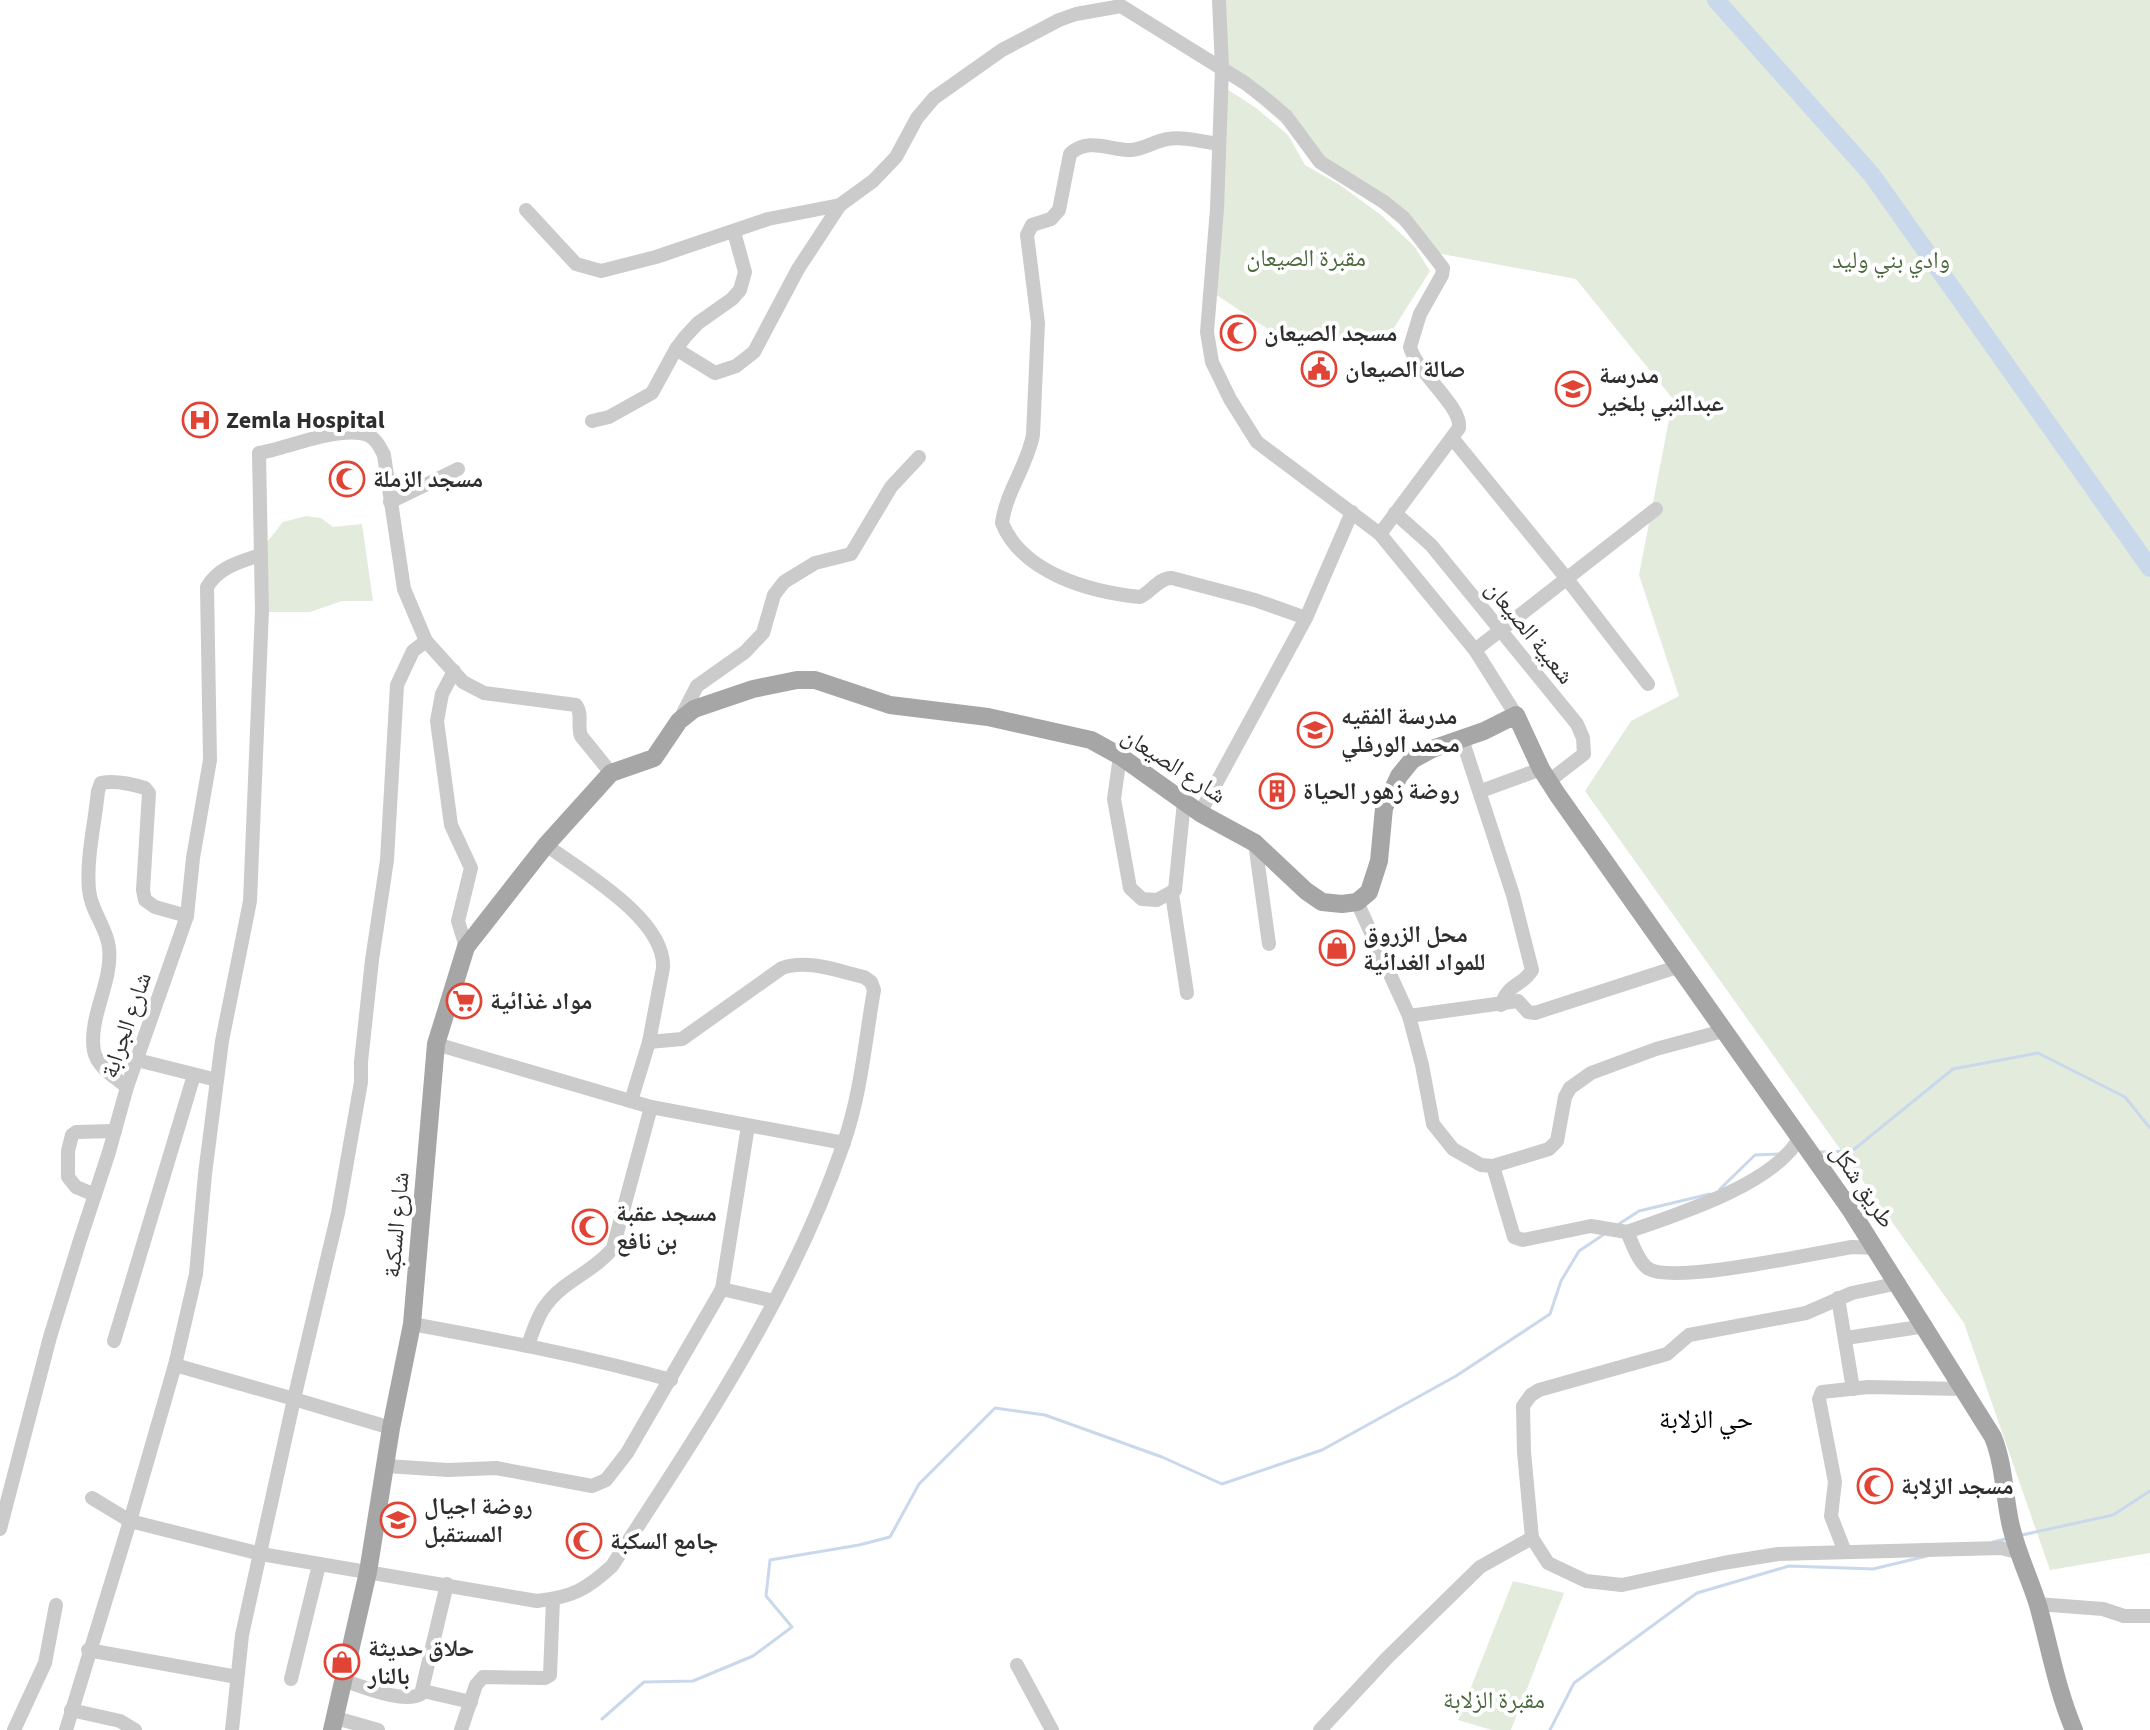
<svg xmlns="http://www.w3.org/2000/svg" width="2150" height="1730" viewBox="0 0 2150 1730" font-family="'Source Sans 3','Noto Naskh Arabic',sans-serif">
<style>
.green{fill:#e2ebdc}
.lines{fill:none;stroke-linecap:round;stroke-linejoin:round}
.stream{stroke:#c9d9eb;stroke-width:3}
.river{stroke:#c9d9eb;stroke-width:18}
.minor{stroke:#cbcbcb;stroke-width:14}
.major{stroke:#a6a6a6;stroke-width:18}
.labels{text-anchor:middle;stroke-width:8;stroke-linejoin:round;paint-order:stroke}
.park-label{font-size:24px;fill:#4b693d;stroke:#fff}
.poi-label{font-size:24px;font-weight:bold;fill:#2e2e2e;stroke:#fff;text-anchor:start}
.street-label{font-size:24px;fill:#2e2e2e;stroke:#fff}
.neighbourhood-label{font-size:26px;fill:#000;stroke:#fff}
</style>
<rect width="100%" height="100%" fill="#fff"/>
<g class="green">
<polygon points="1224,0 2150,0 2150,1553 2050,1570 1964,1323 1585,791 1631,721 1679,696 1639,575 1673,399 1576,279 1431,252 1216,66"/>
<polygon points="1227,89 1256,108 1288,135 1305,165 1340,185 1381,215 1414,246 1430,271 1385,342 1301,339 1277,335 1215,294"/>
<polygon points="306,516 321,518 333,527 362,524 373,601 342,601 310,612 269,612 267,542 283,522"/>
<polygon points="1513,1581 1564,1593 1511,1730 1492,1730 1458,1720"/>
</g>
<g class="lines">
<g class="stream">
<polyline points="1818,1152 1852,1151 1953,1069 2038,1053 2125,1097 2150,1128"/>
<polyline points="1720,1189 1755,1155 1779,1154"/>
<polyline points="1619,1224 1639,1211 1710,1194"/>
<polyline points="2022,1535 2113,1515 2150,1491"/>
<polyline points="1993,1542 2005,1539"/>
<polyline points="602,1719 644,1682 693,1681 753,1656 792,1627 766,1596 770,1560 859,1545 890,1537 919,1484 995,1408 1045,1415 1162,1457 1222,1484 1322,1450 1456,1376 1550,1314 1561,1281 1579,1251 1606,1233"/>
<polyline points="1550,1730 1574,1683 1697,1593 1789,1566 1873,1569 1927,1556"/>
</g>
<polyline class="river" points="1716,0 1872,175 2150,568"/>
<g class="minor">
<polyline points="1219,0 1222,68 1217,209 1207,332 1212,362 1230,399 1257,442 1380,534 1475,650 1516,715"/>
<path d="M1219 144C1203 142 1183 136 1168 139 1154 141 1145 149 1131 150 1109 150 1088 137 1070 154L1059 210 1051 219 1032 225 1027 235 1038 323 1033 435C1027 466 1006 492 1002 523 1023 574 1091 592 1140 597 1151 592 1160 577 1172 578L1255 600 1306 618 1352 512"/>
<path d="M526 210 576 264 601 271 656 257 768 219 840 205 873 181 896 157 917 118 934 98 1002 50 1059 20 1076 14 1121 6 1245 83 1266 99 1286 116 1320 162 1384 202 1404 218 1443 268 1442 275 1420 314 1410 347C1417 373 1462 406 1459 428L1380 534"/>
<polyline points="676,349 715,373 736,366 754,352 798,269 840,205"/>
<polyline points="592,421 609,417 652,393 676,349 685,337 698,323 732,299 740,290 745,272 734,232"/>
<polyline points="1453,439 1567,579 1648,684"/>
<polyline points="390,502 458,469"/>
<polyline points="1395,513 1431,545 1577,724 1583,738 1584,754 1549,781"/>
<polyline points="1475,650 1656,509"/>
<polyline points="454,671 442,694 437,721 451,825 471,868 458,921 466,947"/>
<polyline points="681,717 697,686 745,652 763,633 774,595 784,582 815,563 851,554 891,487 919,457"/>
<path d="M1462 739 1513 895 1532 970C1522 987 1510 981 1501 1005"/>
<polyline points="1120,756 1114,799 1130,888 1142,899 1157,900 1175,890 1184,802"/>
<polyline points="1481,791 1541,769"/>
<polyline points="1200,813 1306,618"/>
<polyline points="1255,843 1269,944"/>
<path d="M546 845C581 871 666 919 663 968L649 1042 631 1101"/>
<polyline points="1172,894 1187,993"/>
<polyline points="1357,902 1409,1016 1422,1065 1433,1124 1453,1149 1481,1165 1493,1166 1549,1149 1557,1141 1565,1097 1570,1088 1591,1073 1656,1049 1723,1031"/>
<polyline points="1409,1016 1518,1001 1528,1012 1535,1013 1677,967"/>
<polyline points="436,1044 651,1107 844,1143"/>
<polyline points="137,1060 217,1080"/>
<path d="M127 1087C115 1077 97 1067 94 1051 88 1017 113 982 109 948 107 927 91 912 89 890 86 858 95 823 98 791L101 783C114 780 132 784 145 788L149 793 143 890 145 900 155 907 187 916"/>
<path d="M1493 1166 1514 1237 1523 1240 1591 1226 1627 1232C1632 1242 1638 1263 1649 1269 1675 1284 1815 1253 1852 1247L1876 1248"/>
<polyline points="95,1195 76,1187 68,1177 68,1151 72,1135 76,1132 115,1131"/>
<path d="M1627 1232C1676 1215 1775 1184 1800 1137"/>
<polyline points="1899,1283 1852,1293 1806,1313 1689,1335 1667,1354 1539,1390 1531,1395 1523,1406 1524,1452 1532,1538 1548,1563 1586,1581 1622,1585 1723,1563 1778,1554 2001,1548 2017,1552"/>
<polyline points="722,1289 774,1301"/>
<polyline points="1838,1298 1853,1389"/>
<path d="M412 1324C499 1340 585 1356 671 1380"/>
<polyline points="1846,1338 1926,1326"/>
<polyline points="114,1341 194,1075"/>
<path d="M528 1345C533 1332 537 1316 546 1305 563 1281 595 1271 613 1248L651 1107"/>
<polyline points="175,1365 294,1399 242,1635 232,1730"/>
<polyline points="391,1428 294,1399 338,1213 361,1082 361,1062 372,960 387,860 397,685 413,651 426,641"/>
<polyline points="386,1466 448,1470 496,1468 592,1486 606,1480 627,1453 722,1289 748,1126"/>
<path d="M92 1498 130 1521 261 1554 537 1601C572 1597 586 1590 612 1566 699 1432 791 1297 843 1145 861 1095 865 1041 874 990L871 982 864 977C838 971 808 959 782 968L682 1039 649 1042"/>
<path d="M0 1529 50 1337 80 1240 109 1152 127 1087 187 916 193 858 210 760 207 587C219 567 239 562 260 555"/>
<polyline points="1845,1552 1831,1516 1835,1482 1819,1399 1822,1392 1868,1387 1962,1389"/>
<polyline points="2037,1604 2103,1609 2124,1616 2150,1616"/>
<polyline points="88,1650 237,1677"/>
<polyline points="1017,1665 1052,1730"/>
<polyline points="291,1679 319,1565"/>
<path d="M345 1681C364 1687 404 1704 421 1694L447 1584"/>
<polyline points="423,1691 471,1702"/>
<polyline points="71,1710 120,1721 135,1730"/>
<polyline points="336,1718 378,1730"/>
<polyline points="14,1730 45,1663 56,1605"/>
<path d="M66 1730 130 1521 175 1365 196 1274 205 1174 222 1041 250 901 262 610 259 453C288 448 340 425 368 435 376 439 380 447 384 455L404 589 426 641 463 682 484 693 576 705C583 714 577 726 581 736L611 773"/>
<polyline points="461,1730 476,1685 483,1677 545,1678 550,1675 553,1599"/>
<polyline points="1320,1730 1387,1658 1480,1567 1532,1538"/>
</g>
<path class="major" d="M332 1730 368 1572 391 1428 412 1324 436 1044 466 947 546 845 611 773 654 758 679 721 694 709 753 689 797 680H815L890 705 988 717 1091 740 1120 756 1200 813 1255 843 1306 891 1322 902 1342 904 1357 902 1369 892 1379 861 1384 808 1399 776 1412 760 1432 749 1484 731 1516 715 1541 769 1557 794 1850 1209 1993 1437C2004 1465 2004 1493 2010 1522 2016 1551 2029 1576 2038 1605 2050 1648 2056 1687 2074 1730"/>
</g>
<defs>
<g id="mosque-ring" transform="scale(1.8)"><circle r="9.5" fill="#fff" stroke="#e14335" stroke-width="1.5"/><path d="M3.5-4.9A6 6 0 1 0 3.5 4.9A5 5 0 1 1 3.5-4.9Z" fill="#e14335"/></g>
<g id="civic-ring" transform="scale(1.8)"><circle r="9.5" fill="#fff" stroke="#e14335" stroke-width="1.5"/><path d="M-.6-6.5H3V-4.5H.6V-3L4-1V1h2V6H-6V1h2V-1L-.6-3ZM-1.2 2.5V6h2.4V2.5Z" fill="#e14335"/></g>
<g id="school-ring" transform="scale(1.8)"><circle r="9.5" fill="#fff" stroke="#e14335" stroke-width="1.5"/><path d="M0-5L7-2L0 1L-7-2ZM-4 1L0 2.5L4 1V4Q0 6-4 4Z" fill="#e14335"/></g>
<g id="hospital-ring" transform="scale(1.8)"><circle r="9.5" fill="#fff" stroke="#e14335" stroke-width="1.5"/><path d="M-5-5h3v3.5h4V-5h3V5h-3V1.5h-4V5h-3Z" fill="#e14335"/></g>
<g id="building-ring" transform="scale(1.8)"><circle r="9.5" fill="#fff" stroke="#e14335" stroke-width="1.5"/><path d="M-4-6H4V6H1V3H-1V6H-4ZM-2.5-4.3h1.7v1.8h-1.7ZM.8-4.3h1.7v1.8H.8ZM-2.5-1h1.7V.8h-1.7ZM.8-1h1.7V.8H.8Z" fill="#e14335"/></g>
<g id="shop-ring" transform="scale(1.8)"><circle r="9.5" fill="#fff" stroke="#e14335" stroke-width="1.5"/><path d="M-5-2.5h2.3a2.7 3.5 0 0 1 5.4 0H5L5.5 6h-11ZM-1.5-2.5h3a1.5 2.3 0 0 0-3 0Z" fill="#e14335"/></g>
<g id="supermarket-ring" transform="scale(1.8)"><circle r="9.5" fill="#fff" stroke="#e14335" stroke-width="1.5"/><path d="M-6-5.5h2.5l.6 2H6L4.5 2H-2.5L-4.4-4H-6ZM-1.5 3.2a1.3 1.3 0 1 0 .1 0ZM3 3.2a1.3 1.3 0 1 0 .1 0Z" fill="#e14335"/></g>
</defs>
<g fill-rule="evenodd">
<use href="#mosque-ring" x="1238" y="333"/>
<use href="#civic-ring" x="1319" y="369"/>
<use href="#school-ring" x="1573" y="389"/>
<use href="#hospital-ring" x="200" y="420"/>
<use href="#mosque-ring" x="347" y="479"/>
<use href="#school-ring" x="1315" y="730"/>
<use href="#building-ring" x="1277" y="791"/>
<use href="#shop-ring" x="1337" y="948"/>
<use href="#supermarket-ring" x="464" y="1001"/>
<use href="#mosque-ring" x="590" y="1227"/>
<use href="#mosque-ring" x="1875" y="1486"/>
<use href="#school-ring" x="398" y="1520"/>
<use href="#mosque-ring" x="584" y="1541"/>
<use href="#shop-ring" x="342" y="1662"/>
</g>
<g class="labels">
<g class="park-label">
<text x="1306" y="266">مقبرة الصيعان</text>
<text x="1891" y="268">وادي بني وليد</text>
<text x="1494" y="1708">مقبرة الزلابة</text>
</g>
<g class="poi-label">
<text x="1264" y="341">مسجد الصيعان</text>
<text x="1345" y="377">صالة الصيعان</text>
<text x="1599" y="383">مدرسة<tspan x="1599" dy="28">عبدالنبي بلخير</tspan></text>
<text x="226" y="428">Zemla Hospital</text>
<text x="373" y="487">مسجد الزملة</text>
<text x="1341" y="724">مدرسة الفقيه<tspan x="1341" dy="28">محمد الورفلي</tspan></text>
<text x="1303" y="799">روضة زهور الحياة</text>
<text x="1363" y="942">محل الزروق<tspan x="1363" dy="28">للمواد الغدائية</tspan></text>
<text x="490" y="1009">مواد غذائية</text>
<text x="616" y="1221">مسجد عقبة<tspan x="616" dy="28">بن نافع</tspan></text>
<text x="1901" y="1494">مسجد الزلابة</text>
<text x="424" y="1514">روضة اجيال<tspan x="424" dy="28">المستقبل</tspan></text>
<text x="610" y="1549">جامع السكبة</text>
<text x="368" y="1656">حلاق حديثة<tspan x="368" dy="28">بالنار</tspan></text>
</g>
<g class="street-label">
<text transform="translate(1530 632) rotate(51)" y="8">شعبية الصيعان</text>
<text transform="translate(1174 765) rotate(33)" y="8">شارع الصيعان</text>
<text transform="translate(126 1025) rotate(-71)" y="8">شارع الجرابة</text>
<text transform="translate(1863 1186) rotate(56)" y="8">طريق شكل</text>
<text transform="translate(396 1225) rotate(-85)" y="8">شارع السكبة</text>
</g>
<g class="neighbourhood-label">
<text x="1706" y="1428">حي الزلابة</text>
</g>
</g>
</svg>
